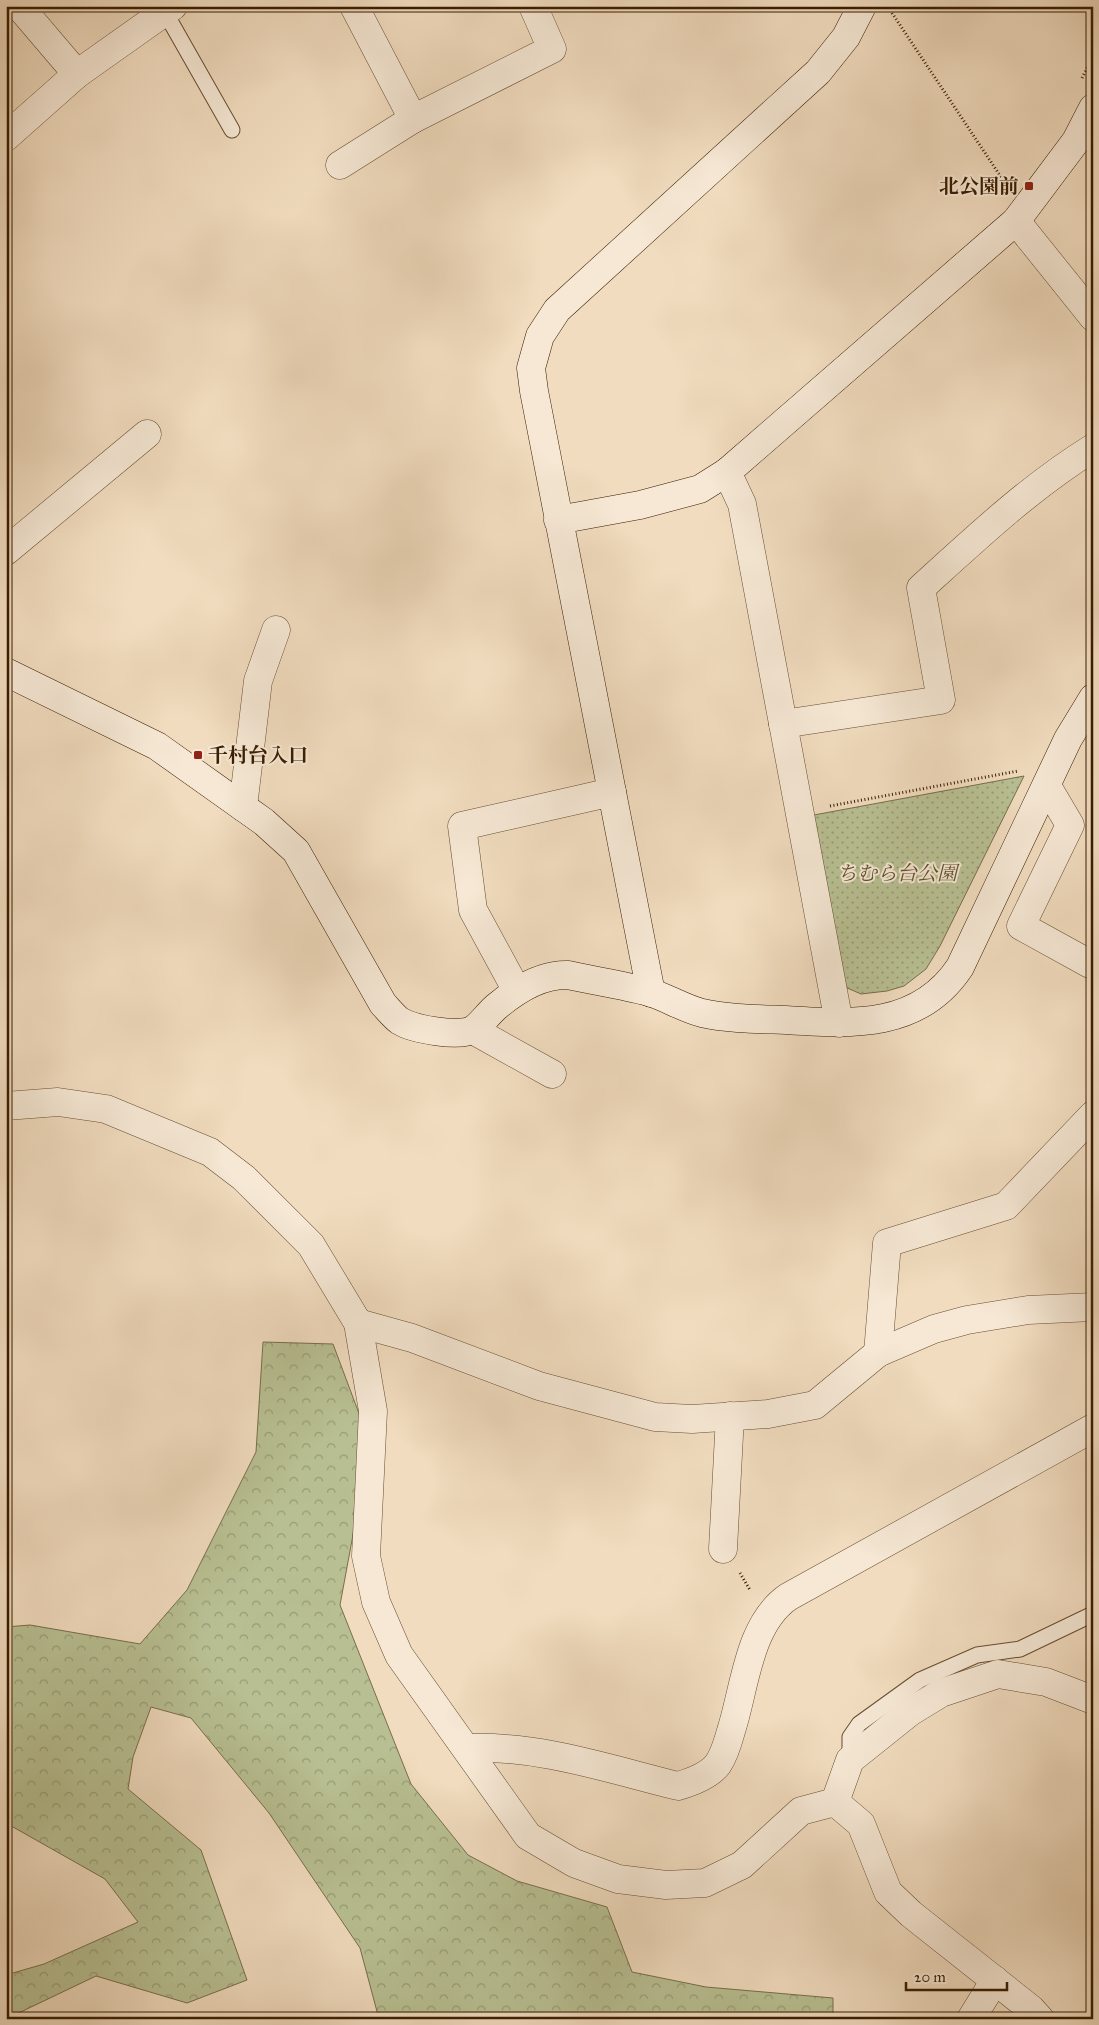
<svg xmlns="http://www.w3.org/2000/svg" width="1099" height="2025" viewBox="0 0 1099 2025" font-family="'IM FELL Great Primer','Noto Serif JP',serif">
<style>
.forest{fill:url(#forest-crowns);stroke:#786e4a}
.park{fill:url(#park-dots);stroke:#786e4a}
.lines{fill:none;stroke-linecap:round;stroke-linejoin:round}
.lane-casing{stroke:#674d30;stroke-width:17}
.street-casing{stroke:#674d30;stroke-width:29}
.secondary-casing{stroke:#391d01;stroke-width:29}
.path{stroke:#391d01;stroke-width:3;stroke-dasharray:1 2.5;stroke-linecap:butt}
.lane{stroke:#f6e8d5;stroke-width:15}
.street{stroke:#f6e8d5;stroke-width:28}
.secondary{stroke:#f6e8d5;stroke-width:28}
.poi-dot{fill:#8f2418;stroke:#f6e8d5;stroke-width:2}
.labels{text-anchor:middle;stroke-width:4;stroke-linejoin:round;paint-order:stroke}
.poi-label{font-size:20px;font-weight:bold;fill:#391d01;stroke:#f6e8d5;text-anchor:end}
.park-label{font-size:20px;font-style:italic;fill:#5f4e2d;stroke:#f6e8d5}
</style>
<defs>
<pattern id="forest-crowns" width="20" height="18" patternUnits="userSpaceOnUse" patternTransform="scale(1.25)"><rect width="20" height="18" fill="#b8c093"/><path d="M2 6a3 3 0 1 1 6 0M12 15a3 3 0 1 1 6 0" fill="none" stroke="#979b76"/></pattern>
<pattern id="park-dots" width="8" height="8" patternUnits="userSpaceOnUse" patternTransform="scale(1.25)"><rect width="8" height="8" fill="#b8c093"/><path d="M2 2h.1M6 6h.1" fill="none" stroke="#979b76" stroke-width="1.8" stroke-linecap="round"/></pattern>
</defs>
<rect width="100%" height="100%" fill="#f1dcbf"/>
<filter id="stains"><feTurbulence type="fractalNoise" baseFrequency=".004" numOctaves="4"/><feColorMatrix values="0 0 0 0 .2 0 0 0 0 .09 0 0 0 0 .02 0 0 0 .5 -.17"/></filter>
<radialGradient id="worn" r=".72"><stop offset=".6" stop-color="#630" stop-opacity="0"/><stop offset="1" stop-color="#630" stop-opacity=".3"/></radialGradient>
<polygon class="forest" points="263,1342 333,1344 370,1443 340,1605 411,1784 468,1855 517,1881 607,1907 632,1972 706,1987 833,1998 833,2019 379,2019 360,1948 269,1813 191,1718 151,1707 133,1757 128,1789 201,1850 247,1980 187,2003 96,1976 6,2019 6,1975 44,1964 138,1922 105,1879 6,1823 6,1627 30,1625 140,1644 187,1590 256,1452"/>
<polygon class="park" points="1024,776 940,946 926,969 904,986 887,991 861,994 845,987 814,815"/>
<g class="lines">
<g class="lane-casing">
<g id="lane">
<polyline points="165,12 232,130"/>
<polyline points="850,1761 850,1737 859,1724 920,1680 977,1655 1020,1649 1093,1614"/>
</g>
</g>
<g class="street-casing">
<g id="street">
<polyline points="19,6 77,74"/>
<polyline points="354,6 413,119 552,49 533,6"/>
<polyline points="6,137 77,74 173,6"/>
<polyline points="340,165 413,119"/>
<polyline points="1016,221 1093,317"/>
<polyline points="727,472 742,504 839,1023"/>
<polyline points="6,551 147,434"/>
<path d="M783 724 941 700 921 588C976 538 1030 487 1093 448"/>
<polyline points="1047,786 1070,825 1021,926 1090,964"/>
<polyline points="243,807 258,681 276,630"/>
<polyline points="517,991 473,910 462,826 612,792"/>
<polyline points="473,1030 552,1074"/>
<polyline points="6,1106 58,1102 106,1109 210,1152 244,1178 311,1245 358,1323 373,1411 366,1556 376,1602 399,1655 528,1836 574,1863 618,1879 666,1885 705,1883 742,1865 801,1811 835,1802"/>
<polyline points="358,1323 412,1338 539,1386 655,1417 692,1419 768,1414 815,1405 878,1353 934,1329 967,1320 1028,1310 1093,1307"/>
<polyline points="878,1353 887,1243 1006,1206 1093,1115"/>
<polyline points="723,1549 730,1416"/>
<path d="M467 1748C539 1745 609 1769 678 1786 692 1782 709 1776 718 1764 724 1755 728 1742 731 1731 745 1688 748 1625 788 1597L1093 1428"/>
<polyline points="835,1802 850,1760 910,1712 941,1693 998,1674 1046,1682 1093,1700"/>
<polyline points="835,1802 861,1824 888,1892 911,1914 1031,2009 1040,2019"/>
<polyline points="971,2019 995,1980"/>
</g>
</g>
<g class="secondary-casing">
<g id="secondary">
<polyline points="558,520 640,505 700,489 727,472 1016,221 1076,141 1093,108"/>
<path d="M6 672 157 746 264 822 296 851 383 1004C388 1009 394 1017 400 1021 413 1029 460 1038 474 1029 482 1023 488 1014 496 1007 516 990 541 974 568 975 595 981 623 985 649 992 668 998 683 1008 702 1013 729 1019 758 1019 786 1020 852 1024 919 1029 960 967L1068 739 1093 698"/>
<polyline points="651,993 534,391 531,368 540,336 557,310 818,72 846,37 862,6"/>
</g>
</g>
<g class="path">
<polyline points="892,13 1005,183"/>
<polyline points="1082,78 1093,57"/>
<polyline points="830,806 1018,771"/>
<polyline points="740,1573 750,1590"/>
</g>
<use href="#lane" class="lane"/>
<use href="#street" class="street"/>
<use href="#secondary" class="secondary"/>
</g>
<g class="poi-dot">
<rect x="1024" y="181" width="10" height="10" rx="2.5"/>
<rect x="193" y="750" width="10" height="10" rx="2.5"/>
</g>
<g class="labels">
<g class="poi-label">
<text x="1019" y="193">北公園前</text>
<text x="208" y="762" text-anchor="start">千村台入口</text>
</g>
<g class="park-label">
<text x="897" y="880">ちむら台公園</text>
</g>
</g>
<rect width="1099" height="2025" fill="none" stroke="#f1dcbf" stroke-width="25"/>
<rect x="8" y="8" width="1084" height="2010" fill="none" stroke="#391d01" stroke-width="2.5"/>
<rect x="12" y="12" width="1074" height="2000" fill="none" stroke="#391d01"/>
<path d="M906 1982v8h101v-8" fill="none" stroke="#391d01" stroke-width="2.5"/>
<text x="914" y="1982" font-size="15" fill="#391d01" stroke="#f6e8d5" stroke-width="4" paint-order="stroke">20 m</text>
<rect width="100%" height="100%" filter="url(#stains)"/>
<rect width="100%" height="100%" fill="url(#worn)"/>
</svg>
